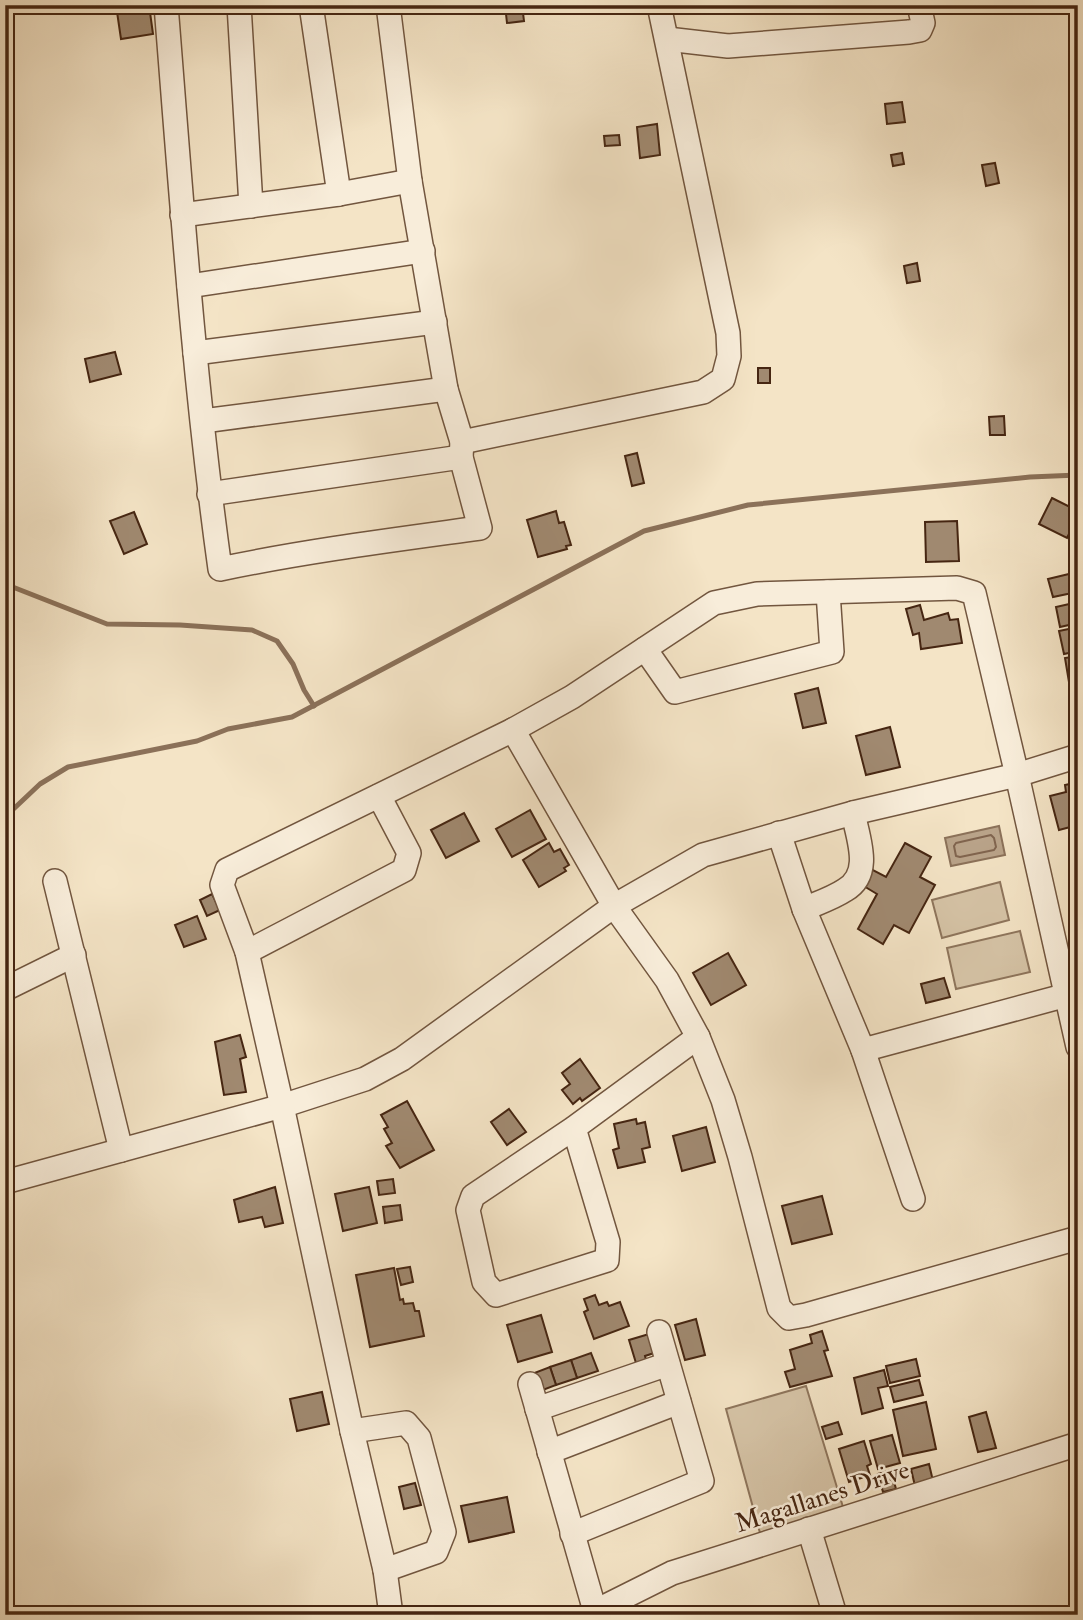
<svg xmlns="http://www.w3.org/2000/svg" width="1083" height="1620" viewBox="0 0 1083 1620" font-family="'IM FELL Double Pica',serif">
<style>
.green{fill:#d6c4a7;stroke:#8e755c;stroke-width:2}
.water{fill:#b9a389;stroke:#8b7159;stroke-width:2}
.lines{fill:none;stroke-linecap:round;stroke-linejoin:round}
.shore{stroke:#80644e;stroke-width:2}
.stream{stroke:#8b7159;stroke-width:5}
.building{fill:#a08970;stroke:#462612;stroke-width:2}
.minor-casing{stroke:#72563f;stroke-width:26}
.minor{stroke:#f8edda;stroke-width:23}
.labels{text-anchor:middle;stroke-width:5;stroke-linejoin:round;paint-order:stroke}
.street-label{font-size:26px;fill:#462612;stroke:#f8edda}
</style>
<rect width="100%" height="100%" fill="#f4e4c6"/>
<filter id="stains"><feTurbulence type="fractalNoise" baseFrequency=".00286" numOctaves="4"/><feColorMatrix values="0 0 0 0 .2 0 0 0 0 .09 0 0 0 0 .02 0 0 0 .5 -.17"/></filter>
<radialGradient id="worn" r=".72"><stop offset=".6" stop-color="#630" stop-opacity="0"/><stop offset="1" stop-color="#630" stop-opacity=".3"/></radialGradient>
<g class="green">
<polygon points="1000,882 1009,920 942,938 932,900"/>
<polygon points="1020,931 1030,972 956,989 947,948"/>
<polygon points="806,1386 843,1507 760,1533 726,1409"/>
</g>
<polygon class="water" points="999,826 1005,855 951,866 945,838"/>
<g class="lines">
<polygon class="shore" points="991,835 994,838 996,847 994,850 960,857 956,856 954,846 956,843"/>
<g class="stream">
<polyline points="5,584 107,624 180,625 252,630 277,641 293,664 304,690 314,706"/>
<polyline points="5,817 40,784 68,767 197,741 228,729 292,717 644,531 748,505 1030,477 1078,475"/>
</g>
</g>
<g class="building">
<polygon points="116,5 149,5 153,34 121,39"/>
<polygon points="505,5 522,5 524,21 507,23"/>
<polygon points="902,102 905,122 887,124 885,104"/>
<polygon points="657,124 660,155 640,158 637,127"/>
<polygon points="619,135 620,145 605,146 604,136"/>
<polygon points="902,153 904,164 893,166 891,155"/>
<polygon points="995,163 999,183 986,186 982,165"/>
<polygon points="917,263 920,281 907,283 904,266"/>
<polygon points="115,352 121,374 90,382 85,359"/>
<rect x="758" y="368" width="12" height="15"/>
<polygon points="1004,416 1005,435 990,435 989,417"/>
<polygon points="637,453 644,483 632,486 625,456"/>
<polygon points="1052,498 1078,511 1078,516 1067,538 1039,524"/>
<polygon points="556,511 559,523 564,522 571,545 566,546 567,549 538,557 527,520"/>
<polygon points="134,512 147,544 124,554 110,521"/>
<polygon points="957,521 959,561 926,562 925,522"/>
<polygon points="1073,573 1077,592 1053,597 1048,579"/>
<polygon points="1078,602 1078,623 1060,627 1056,607"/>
<polygon points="920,605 924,620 948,613 950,620 958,619 962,643 921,649 919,633 913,635 906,609"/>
<polygon points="1078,627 1078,651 1064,654 1059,631"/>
<polygon points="1078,656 1078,680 1069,682 1065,658"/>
<polygon points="1078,686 1078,707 1075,708 1072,687"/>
<polygon points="818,688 826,723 803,728 795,694"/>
<polygon points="890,727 900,767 866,775 856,736"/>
<polygon points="1078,782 1078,825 1059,830 1050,796 1066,792 1065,785"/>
<polygon points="530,810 546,839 512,857 496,829"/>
<polygon points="464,813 479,841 446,858 431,830"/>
<polygon points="549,843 554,852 560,849 569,865 564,868 566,871 539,887 523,860"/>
<polygon points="905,843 931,857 920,877 935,885 909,933 894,925 883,944 858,929 877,894 862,885 871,869 886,877"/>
<polygon points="212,894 220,910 207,916 200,900"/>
<polygon points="197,916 206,939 184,947 175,925"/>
<polygon points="728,953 746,985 711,1005 693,973"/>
<polygon points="944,978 950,997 926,1003 921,984"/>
<polygon points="240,1035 246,1057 240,1059 246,1092 224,1095 215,1042"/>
<polygon points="580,1059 600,1088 582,1101 580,1098 573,1104 562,1090 570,1084 562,1073"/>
<polygon points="407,1101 434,1150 400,1168 386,1146 392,1143 384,1129 388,1127 381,1115"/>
<polygon points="509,1109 526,1132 507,1145 491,1122"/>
<polygon points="636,1119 637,1124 645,1122 650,1147 642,1149 645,1162 618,1168 613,1150 619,1148 614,1124"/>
<polygon points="706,1127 715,1162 682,1171 673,1136"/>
<polygon points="393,1179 395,1193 379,1195 377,1181"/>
<polygon points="275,1187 283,1223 265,1227 262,1217 239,1222 234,1200"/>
<polygon points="369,1187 377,1223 343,1231 335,1194"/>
<polygon points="822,1196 832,1234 792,1244 782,1206"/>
<polygon points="400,1205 402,1220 385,1223 383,1207"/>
<polygon points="410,1267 413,1282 401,1285 397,1269"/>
<polygon points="394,1268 400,1300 403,1299 404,1304 413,1303 415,1311 419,1311 424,1336 370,1347 356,1275"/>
<polygon points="595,1295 599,1305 607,1302 609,1306 620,1302 629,1326 594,1339 584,1312 588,1310 584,1299"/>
<polygon points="541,1315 552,1352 518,1362 507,1325"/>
<polygon points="696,1319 705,1355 685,1360 675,1325"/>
<polygon points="822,1331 828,1350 824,1351 832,1376 790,1387 785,1372 795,1369 790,1350 812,1343 810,1335"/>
<polygon points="649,1334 654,1353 645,1356 646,1360 636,1363 629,1340"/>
<polygon points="591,1353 598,1371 577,1378 571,1360"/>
<polygon points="916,1359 920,1376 890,1383 886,1366"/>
<polygon points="571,1360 577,1378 556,1385 550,1367"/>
<polygon points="550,1367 556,1385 535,1393 529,1375"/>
<polygon points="884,1370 888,1386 878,1388 883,1408 862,1414 854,1378"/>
<polygon points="919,1380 923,1395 894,1402 890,1387"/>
<polygon points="322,1392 329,1424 297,1431 290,1399"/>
<polygon points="926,1402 936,1449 903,1456 893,1410"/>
<polygon points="986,1412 996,1448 978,1452 969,1417"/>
<polygon points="838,1422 842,1434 826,1439 822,1427"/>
<polygon points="892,1435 900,1463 878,1469 870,1441"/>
<polygon points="864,1441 871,1464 867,1466 870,1475 849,1482 839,1449"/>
<polygon points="929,1464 933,1481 915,1486 911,1469"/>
<polygon points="891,1470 896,1489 883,1492 878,1474"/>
<polygon points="415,1483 421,1505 404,1509 399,1487"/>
<polygon points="507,1497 514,1532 469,1542 461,1506"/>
</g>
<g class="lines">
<g class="minor-casing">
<g id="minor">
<path d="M166 5C181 193 194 382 220 569 306 551 393 540 480 528L461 457 462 442 446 389 410 181 388 5"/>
<polyline points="239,5 251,206"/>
<polyline points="311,5 339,194"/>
<polyline points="667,39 728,46 909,32 920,30 923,23 919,5"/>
<polyline points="182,215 339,194 410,181"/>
<polyline points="189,286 423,251"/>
<polyline points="195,353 435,322"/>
<polyline points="203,421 446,389"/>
<polyline points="462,442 703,392 723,379 729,356 728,333 659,5"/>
<polyline points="209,494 461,457"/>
<polyline points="645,649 675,692 832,652 828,592"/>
<polyline points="513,730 614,906 667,980 698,1037 723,1100 740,1157 779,1308 789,1318 806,1315 1078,1238"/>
<polyline points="779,833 804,909 863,1050 913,1199"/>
<polyline points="55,881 121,1150"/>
<path d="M804 909C818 903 833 898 845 890 873 874 858 838 853 813"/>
<polyline points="247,952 404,870 409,853 379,796"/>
<polyline points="5,989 74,955"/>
<polyline points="863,1050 1067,995"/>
<polyline points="574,1128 608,1242 607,1260 496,1295 484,1282 468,1210 473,1196 574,1128 698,1037"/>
<polyline points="5,1182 282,1106 365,1079 402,1059 614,906 703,855 853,813 1017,775 1078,756"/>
<polyline points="530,1384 595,1611"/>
<polyline points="537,1409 668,1364"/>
<polyline points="352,1431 406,1423 419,1438 444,1532 436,1552 385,1570"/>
<polyline points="549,1452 679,1402"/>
<polyline points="809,1529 835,1615"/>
<polyline points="572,1534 702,1481 659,1332"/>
<polyline points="391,1615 385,1570 352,1431 282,1106 247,952 222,885 227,870 513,730 572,697 714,603 757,594 957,588 974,593 1017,775 1078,1047"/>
<polyline points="588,1615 672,1573 1078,1444"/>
</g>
</g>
<use href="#minor" class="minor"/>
</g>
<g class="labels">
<g class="street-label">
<text transform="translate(822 1496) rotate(-18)" y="9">Magallanes Drive</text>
</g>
</g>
<rect width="1083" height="1620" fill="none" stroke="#f4e4c6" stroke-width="28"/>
<rect x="7" y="7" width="1069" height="1606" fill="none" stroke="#462612" stroke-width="3.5"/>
<rect x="14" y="14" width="1055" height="1592" fill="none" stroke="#462612" stroke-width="2"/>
<rect width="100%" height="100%" filter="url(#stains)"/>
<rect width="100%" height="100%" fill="url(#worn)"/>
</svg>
